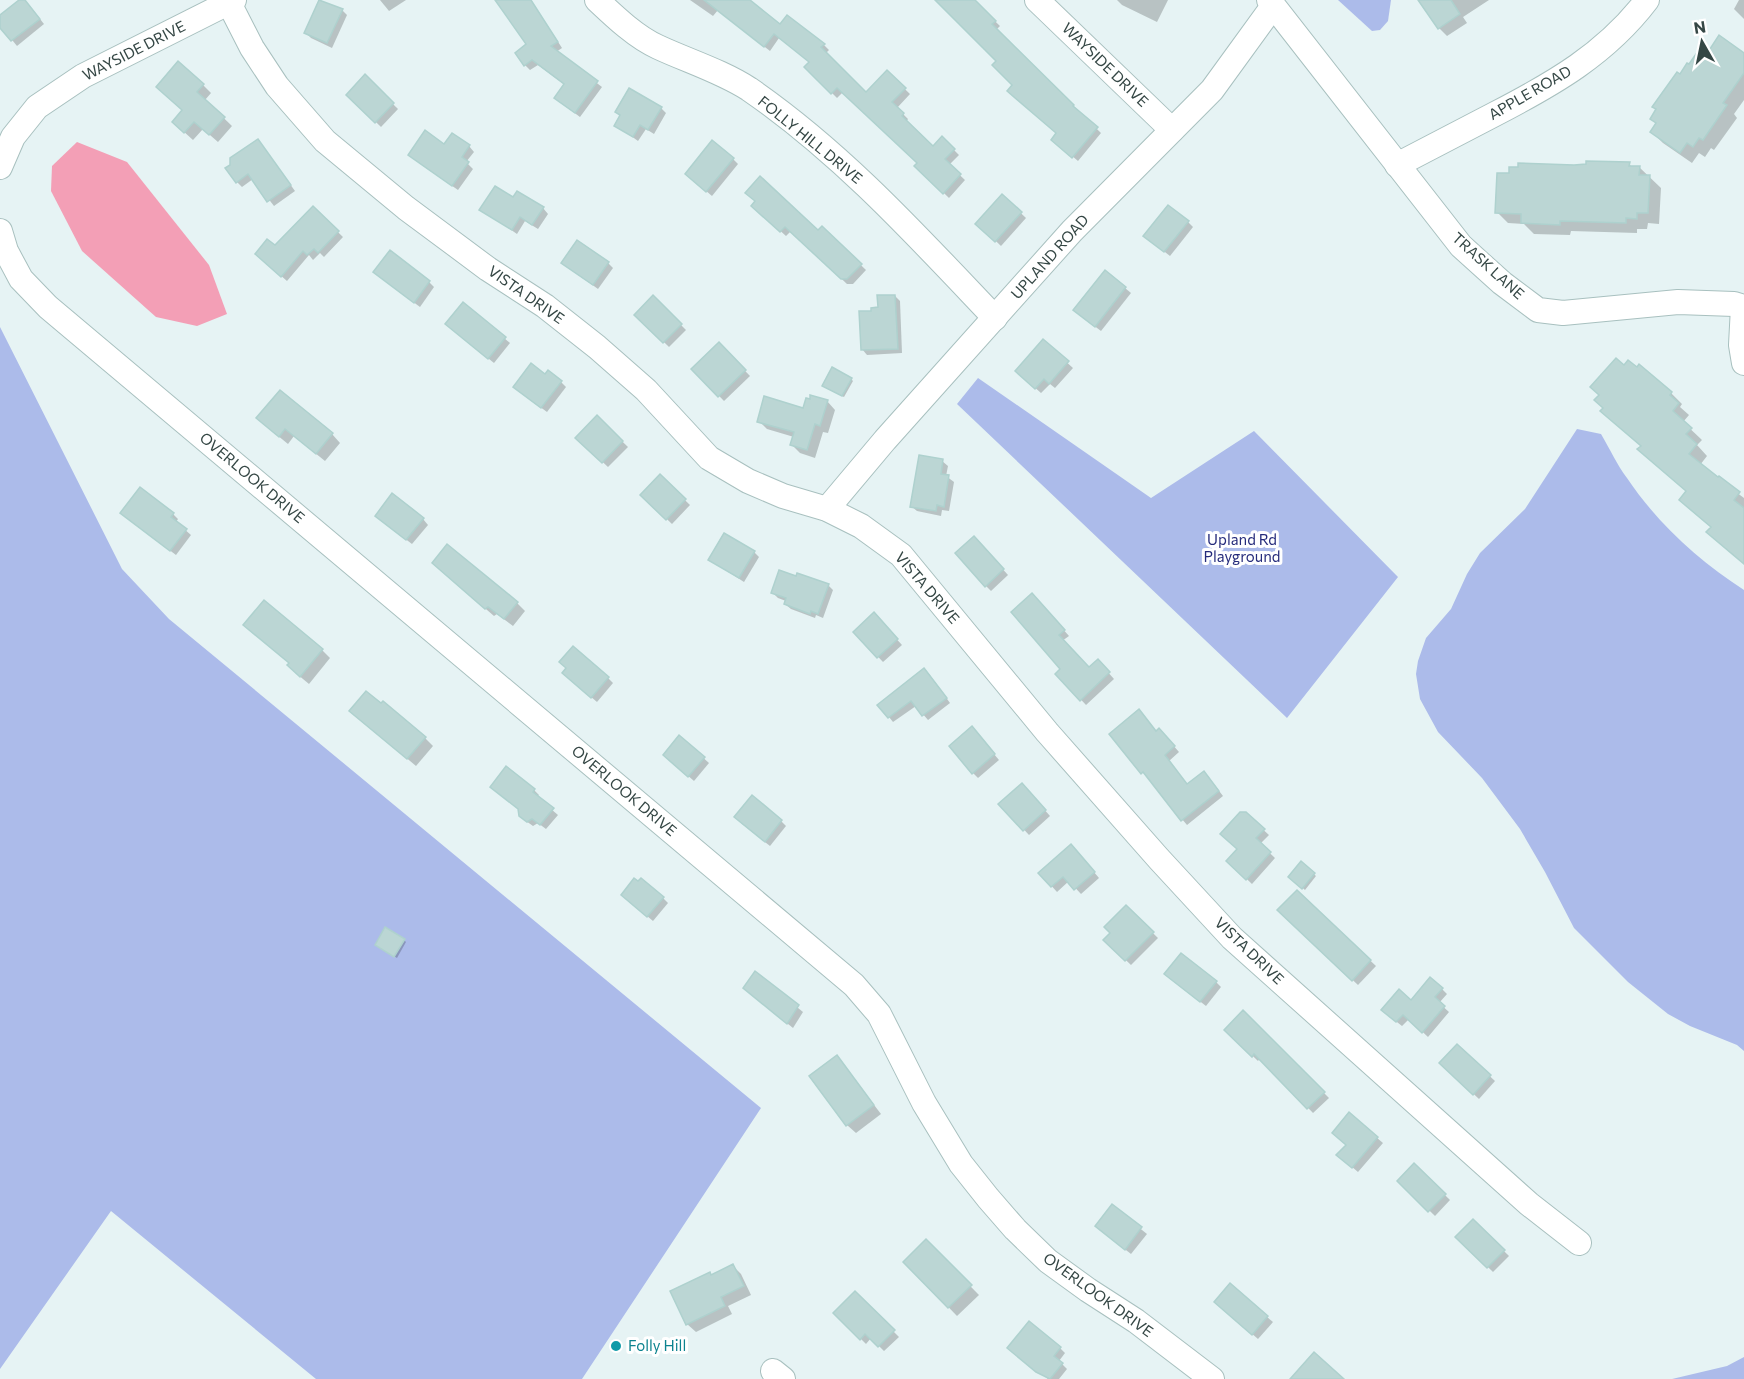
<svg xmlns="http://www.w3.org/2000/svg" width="1744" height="1379" viewBox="0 0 1744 1379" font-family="Commissioner,sans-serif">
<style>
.green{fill:#acbbea}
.water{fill:#f39fb6}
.shadow{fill:#0003}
.building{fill:#bbd6d4;stroke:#aed1ce;stroke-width:1.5}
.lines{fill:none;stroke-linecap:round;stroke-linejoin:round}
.street-casing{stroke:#a8c0bf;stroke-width:26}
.street{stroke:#fff;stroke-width:24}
.culture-dot{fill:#0f9aa8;stroke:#fff;stroke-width:2}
.labels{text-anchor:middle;stroke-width:6;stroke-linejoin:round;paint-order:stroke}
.street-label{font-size:15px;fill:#354745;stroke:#fff}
.park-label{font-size:15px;fill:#252b7b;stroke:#fff}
.culture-label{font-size:15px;fill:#0d838f;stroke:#fff;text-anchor:start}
</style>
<rect width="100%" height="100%" fill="#e6f3f4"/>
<g class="green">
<polygon points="1338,0 1391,0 1388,21 1380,30 1372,31"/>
<polygon points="0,327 122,569 169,619 761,1108 582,1379 316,1379 111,1211 0,1369"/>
<polygon points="978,378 1151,498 1254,431 1398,577 1287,718 957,404"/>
<path d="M1577 429 1601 434C1610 449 1617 465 1627 478 1658 524 1699 561 1744 590V1051L1737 1045 1690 1026 1668 1014 1628 982 1574 928 1545 872 1520 829 1482 778 1438 732 1420 699 1416 674 1418 661 1426 638 1451 609 1467 574 1480 553 1525 509Z"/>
<polygon points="1744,1357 1744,1379 1672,1379 1727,1366"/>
</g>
<polygon class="water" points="77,142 127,162 209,265 227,314 197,326 156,317 82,251 51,191 52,166"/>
<g class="shadow">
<polygon points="22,0 28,4 44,24 17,46 0,25 0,17"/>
<polygon points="380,0 406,0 389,11"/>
<polygon points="510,0 531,0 562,48 556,52 602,87 580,117 561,103 565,85 538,65 530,70 525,65 528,45"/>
<polygon points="690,0 734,0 780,26 788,17 824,45 829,50 825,54 866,94 887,72 910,94 897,108 908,119 906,122 933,149 954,150 959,155 949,165 965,180 949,198 916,166 919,163 843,92 837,98 806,67 810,62 779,38 770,51 718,10 713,16"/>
<polygon points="939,0 973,0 1000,26 996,30 1101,133 1078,161 1058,144 1058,133 1014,85 998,61"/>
<polygon points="1117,0 1168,0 1157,22 1122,5"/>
<polygon points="1420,0 1489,0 1463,17 1467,23 1447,36 1439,28"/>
<polygon points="1739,0 1744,0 1744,19 1734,9"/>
<polygon points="342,10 347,15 332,48 311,38 306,33"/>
<polygon points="1710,51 1744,54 1744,100 1734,114 1737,118 1714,150 1711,148 1705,157 1699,153 1692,163 1663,143 1652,132 1680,76 1689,66"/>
<polygon points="365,77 398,109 381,127 348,95"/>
<polygon points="203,85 211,93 205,100 232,126 218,142 203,129 193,140 182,130 183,110 166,95"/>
<polygon points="661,108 666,113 654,134 646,129 638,141 616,125"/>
<polygon points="258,140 295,191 274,206 253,179 242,187 237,182"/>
<polygon points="445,146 469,146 474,152 466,162 473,169 458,190 415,160"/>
<polygon points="733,159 738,164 712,196 692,179"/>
<polygon points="1629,164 1632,167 1639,167 1661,188 1659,224 1648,223 1647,229 1637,229 1637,233 1571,231 1570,235 1534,234 1524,224 1508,223 1497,212 1574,167"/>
<polygon points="1003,196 1026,218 1001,246 977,223"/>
<polygon points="513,199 543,208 548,214 538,229 525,221 517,234 481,209"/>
<polygon points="757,202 818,232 822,228 866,270 853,284 847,284 791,231 786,236 753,206"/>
<polygon points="313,208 343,237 324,257 320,253 313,260 309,255 287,281 262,259"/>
<polygon points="1188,222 1193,227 1170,256 1151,241"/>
<polygon points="562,263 608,263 613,268 598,289"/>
<polygon points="380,277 429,282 434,287 420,307"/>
<polygon points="1125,288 1131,293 1101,331 1080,315"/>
<polygon points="895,296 900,301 902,353 867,355 862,349 873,312"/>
<polygon points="653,297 686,330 669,347 636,315"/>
<polygon points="463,304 510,343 494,363 452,329"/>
<polygon points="1043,341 1073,368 1055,388 1050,384 1041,393 1022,376"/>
<polygon points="719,344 750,376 724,401 693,369"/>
<polygon points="1639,366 1671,393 1682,404 1680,407 1689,415 1683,422 1702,440 1697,445 1707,456 1700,465 1744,498 1744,563 1719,543 1708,532 1712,528 1681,500 1687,492 1642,447 1602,411 1624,367 1637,369"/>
<polygon points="546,376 561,382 566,387 547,412 520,392"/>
<polygon points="851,379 853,381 844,397 826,388"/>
<polygon points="827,401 835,410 828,433 823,432 815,458 800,453 792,445 794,437 767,429 759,421"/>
<polygon points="597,417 628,447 608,467 577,438"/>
<polygon points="266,426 332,434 340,443 325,461 294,436 288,444"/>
<polygon points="942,461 948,466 946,476 954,482 949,511 942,510 941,516 917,511 911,506"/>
<polygon points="660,476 690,505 672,524 642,495"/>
<polygon points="140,489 173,514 178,519 176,522 191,535 176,555 127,518"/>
<polygon points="423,519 428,525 412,544 382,521"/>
<polygon points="979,543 1008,575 991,591 986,586"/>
<polygon points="754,552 759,557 744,582 710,560"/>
<polygon points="458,585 517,603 525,611 513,626 497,614 494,616"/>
<polygon points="828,585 833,590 823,618 816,615 815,618 791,609 785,604 786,601 778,598 773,593"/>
<polygon points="1037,600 1069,636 1062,641 1089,669 1098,661 1114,679 1086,705 1057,674 1063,669"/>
<polygon points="879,620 902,645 883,662 855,632"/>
<polygon points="322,650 330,658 309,684 297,674"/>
<polygon points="929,674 950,703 928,720 916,706 893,722 889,717"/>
<polygon points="569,678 608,678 613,683 597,702"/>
<polygon points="360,719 425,738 433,746 416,766"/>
<polygon points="1156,733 1164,735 1179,752 1169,761 1188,786 1209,778 1223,796 1187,825 1111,734"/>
<polygon points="977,734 999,760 978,778 973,773"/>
<polygon points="680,737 709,763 694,781 670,760"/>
<polygon points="534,790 539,795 537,797 558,815 546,829 538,823 533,826 526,821 519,809"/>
<polygon points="1027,790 1050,816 1029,835 1000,804"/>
<polygon points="1246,814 1269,835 1260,844 1275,858 1252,884 1228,861 1239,850"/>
<polygon points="781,821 786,826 770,846 741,823"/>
<polygon points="1076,851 1099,878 1081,894 1069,881 1057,892 1040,873"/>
<polygon points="1301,864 1316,876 1305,890 1290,877"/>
<polygon points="1297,892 1376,966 1358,985 1279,910"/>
<polygon points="663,898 668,903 653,921 628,900"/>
<polygon points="1126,907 1158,938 1131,965 1105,940 1112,933"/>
<polygon points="404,940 406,942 397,958 379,947"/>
<polygon points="755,973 803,1012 793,1028 750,993"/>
<polygon points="1171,979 1216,982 1221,987 1206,1006"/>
<polygon points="1442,989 1447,994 1439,1003 1449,1012 1428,1037 1409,1019 1402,1026 1388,1015 1411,1002"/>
<polygon points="1243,1012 1329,1098 1313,1113 1260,1058 1258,1061 1226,1030"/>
<polygon points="1457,1046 1495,1081 1479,1099 1441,1063"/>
<polygon points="837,1057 881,1114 856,1133 847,1125"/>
<polygon points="1349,1114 1383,1143 1358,1172 1344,1160 1347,1145"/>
<polygon points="1414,1165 1450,1200 1435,1216 1399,1181"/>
<polygon points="1112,1206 1147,1234 1131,1254 1102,1231"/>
<polygon points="1473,1221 1509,1256 1493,1272 1457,1237"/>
<polygon points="926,1241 979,1295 957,1316 905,1262"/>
<polygon points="733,1266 741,1274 751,1295 728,1306 732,1314 696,1332 687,1324"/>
<polygon points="1230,1285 1273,1322 1258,1339 1221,1307"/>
<polygon points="855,1293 899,1337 884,1351 871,1338 866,1344 835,1313"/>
<polygon points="1060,1348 1065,1353 1059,1361 1067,1369 1059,1379 1048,1379 1014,1353"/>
</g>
<g class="building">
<polygon points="19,0 25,0 40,19 11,41 0,28 0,15"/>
<polygon points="319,0 343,9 327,43 304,33"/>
<polygon points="495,0 531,0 558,42 551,46 598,81 575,113 554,98 564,84 532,60 524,66 515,53 526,44"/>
<polygon points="704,0 750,0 780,24 787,15 825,44 821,47 866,92 887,70 906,88 892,102 904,113 902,116 933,146 942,136 955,149 945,159 961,174 943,194 914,166 917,163 837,88 831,94 804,67 809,62 774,34 764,47"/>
<polygon points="935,0 975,0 996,21 992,24 1074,105 1073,106 1098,127 1072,158 1051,140 1056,133 1007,91 1012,85 992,65 996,61"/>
<polygon points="1418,0 1451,0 1460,14 1438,29"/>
<polygon points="1719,35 1744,53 1744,73 1723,103 1727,105 1703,140 1699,138 1693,147 1687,143 1680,153 1650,132 1656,123 1650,119 1656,109 1652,107 1677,72 1680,74 1687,63 1689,64 1703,44 1710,49"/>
<polygon points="178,61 204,84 197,92 225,117 209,135 194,122 184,133 172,122 182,110 156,87"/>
<polygon points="365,74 394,103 375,123 346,95"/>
<polygon points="629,88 662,107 648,130 640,125 633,137 614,126 620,115 615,112"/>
<polygon points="425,130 444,144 452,133 470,145 462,157 469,162 452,186 408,155"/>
<polygon points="258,139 291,185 267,202 248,174 236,183 225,168 230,165 230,158"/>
<polygon points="712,140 734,158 706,192 685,174"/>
<polygon points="1586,161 1630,162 1629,166 1640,166 1639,175 1650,175 1648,213 1637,213 1637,219 1626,218 1626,223 1560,221 1560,225 1521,223 1521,214 1495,213 1497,173 1509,173 1509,167 1518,167 1518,163 1574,165 1586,164"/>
<polygon points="760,176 818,230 822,226 862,264 847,279 841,279 785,227 780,232 751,206 755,201 745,193"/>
<polygon points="495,186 513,197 517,191 544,207 532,225 520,217 512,230 479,210"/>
<polygon points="1002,194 1022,212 995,242 975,224"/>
<polygon points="1168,205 1189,221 1164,252 1143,236"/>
<polygon points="313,206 339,231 318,253 314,249 307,255 303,251 281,277 255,254 267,239 275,245"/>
<polygon points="577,240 609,262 593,285 561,263"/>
<polygon points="390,250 430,281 414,303 373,272"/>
<polygon points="1105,270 1126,287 1095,327 1073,310"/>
<polygon points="653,295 682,324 663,343 634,315"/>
<polygon points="877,295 895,295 898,349 861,350 859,311 871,311 871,308 878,307"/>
<polygon points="463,302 506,337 488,359 445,324"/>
<polygon points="1043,339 1069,361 1049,384 1044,379 1035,389 1015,371"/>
<polygon points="719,342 746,370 718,397 691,369"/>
<polygon points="1616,358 1624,365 1628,360 1637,367 1639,364 1672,392 1670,395 1679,403 1673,411 1692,428 1686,434 1697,444 1689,454 1718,477 1719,476 1740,492 1734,500 1744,508 1744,564 1706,532 1711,527 1679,500 1686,491 1637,449 1641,446 1600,411 1603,408 1594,400 1599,395 1590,387"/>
<polygon points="531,363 545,374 548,370 562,381 541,408 513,387"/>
<polygon points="832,367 852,378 842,396 822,386"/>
<polygon points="280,390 333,433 316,454 285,429 279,437 256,418"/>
<polygon points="810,395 828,400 820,426 815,424 807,450 790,445 794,432 757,422 764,396 803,408 806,398 810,399"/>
<polygon points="597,415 623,441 602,463 575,438"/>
<polygon points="919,455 943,459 941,474 949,475 944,507 937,505 936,511 910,507"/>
<polygon points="660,474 686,499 666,520 640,495"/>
<polygon points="140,487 174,513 171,517 187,529 170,551 120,513"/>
<polygon points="392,493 424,518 406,540 375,516"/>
<polygon points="724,533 755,551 739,578 708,560"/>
<polygon points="974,536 1004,569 985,587 955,553"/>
<polygon points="447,544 518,602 504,619 488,607 485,609 432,563"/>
<polygon points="779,570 796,576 797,573 829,584 818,614 811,611 810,614 784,604 786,598 771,593"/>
<polygon points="1032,593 1065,630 1059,635 1089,667 1098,659 1110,672 1080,701 1055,674 1060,669 1011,612"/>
<polygon points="264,600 323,649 300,677 287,665 289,663 243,625"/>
<polygon points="874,612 898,639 877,658 853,632"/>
<polygon points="573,646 609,677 591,698 562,673 566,668 559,662"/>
<polygon points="924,668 947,698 922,716 911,701 888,718 877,705"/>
<polygon points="366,691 381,703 383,701 426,737 407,759 349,711"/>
<polygon points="1139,709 1156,731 1159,728 1175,746 1165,755 1187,784 1204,771 1219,791 1181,821 1143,772 1141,774 1109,734"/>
<polygon points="972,726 995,754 972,774 949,746"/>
<polygon points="679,735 705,757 688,777 663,755"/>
<polygon points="506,766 535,789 533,792 554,808 540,825 532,819 527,822 519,816 518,809 490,787"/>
<polygon points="1022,783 1046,810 1023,831 998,804"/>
<polygon points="752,795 782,820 765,842 734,817"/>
<polygon points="1240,812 1246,812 1265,829 1256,838 1271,852 1246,880 1226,861 1237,849 1220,834"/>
<polygon points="1071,844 1095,872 1074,890 1063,877 1051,887 1038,873"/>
<polygon points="1301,861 1315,873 1302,889 1288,877"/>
<polygon points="634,878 638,881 641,878 664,897 647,917 621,895"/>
<polygon points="1297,890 1371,960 1352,981 1277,910"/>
<polygon points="1126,905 1154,932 1125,961 1103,940 1110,933 1104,927"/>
<polygon points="385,927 405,939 394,957 375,945"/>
<polygon points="1181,953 1217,981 1200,1002 1164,974"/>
<polygon points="755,971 799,1005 787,1024 743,988"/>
<polygon points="1430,977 1443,988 1435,997 1445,1006 1422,1033 1403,1015 1396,1022 1381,1010 1399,989 1411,1000"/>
<polygon points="1243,1010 1325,1092 1307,1109 1254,1054 1252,1057 1224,1030"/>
<polygon points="1457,1044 1491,1075 1473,1095 1439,1063"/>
<polygon points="837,1055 874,1105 846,1126 809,1076"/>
<polygon points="1349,1112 1378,1137 1352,1168 1336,1155 1346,1145 1332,1133"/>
<polygon points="1414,1163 1446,1194 1428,1212 1397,1181"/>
<polygon points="1112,1204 1142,1227 1125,1250 1095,1226"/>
<polygon points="1473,1219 1505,1250 1487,1268 1455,1237"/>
<polygon points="926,1239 972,1285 948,1308 903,1262"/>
<polygon points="733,1264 744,1286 721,1297 725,1306 686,1325 670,1291 710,1272 711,1275"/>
<polygon points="1230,1283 1268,1316 1252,1335 1214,1302"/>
<polygon points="855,1291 895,1330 878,1347 865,1334 860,1340 833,1313"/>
<polygon points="1029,1321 1061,1347 1054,1356 1063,1363 1050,1379 1036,1372 1007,1348"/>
<polygon points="1314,1352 1344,1379 1290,1379"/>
</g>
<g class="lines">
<g class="street-casing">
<g id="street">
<path d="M597 0C615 17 636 37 658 47 688 61 721 71 749 89 842 153 918 237 995 318"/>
<polyline points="1037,0 1172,130"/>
<polyline points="1269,0 1461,246 1502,283 1538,310 1563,313 1678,302 1734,304 1744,307"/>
<polyline points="229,3 252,48 277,86 325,141 406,208 488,269 545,306 597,347 646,390 709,458 748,481 783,496 827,509 861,526 901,555 1047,732 1159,859 1232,938 1529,1204 1579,1243"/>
<path d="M1397 165C1429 148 1462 131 1495 114 1553 84 1606 54 1647 0"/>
<polyline points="0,167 13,137 37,107 83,76 234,0"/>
<polyline points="0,231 6,251 21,279 48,307 854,985 879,1014 924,1103 961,1164 988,1198 1015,1229 1048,1261 1088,1290 1136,1321 1212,1379"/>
<polyline points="1743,307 1741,345 1744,363"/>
<polyline points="827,509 885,440 1072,231 1212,90 1273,6"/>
<polyline points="773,1371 783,1379"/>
</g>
</g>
<use href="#street" class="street"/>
</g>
<circle class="culture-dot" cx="616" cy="1346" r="6"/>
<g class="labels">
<g class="street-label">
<text transform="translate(134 51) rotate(-27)" y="5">WAYSIDE DRIVE</text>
<text transform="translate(1105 65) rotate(44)" y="5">WAYSIDE DRIVE</text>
<text transform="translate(1530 93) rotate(-30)" y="5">APPLE ROAD</text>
<text transform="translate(810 140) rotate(39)" y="5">FOLLY HILL DRIVE</text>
<text transform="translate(1050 257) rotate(-48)" y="5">UPLAND ROAD</text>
<text transform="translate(1488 266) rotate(42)" y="5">TRASK LANE</text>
<text transform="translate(526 295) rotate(35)" y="5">VISTA DRIVE</text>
<text transform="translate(252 478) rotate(40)" y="5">OVERLOOK DRIVE</text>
<text transform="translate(927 588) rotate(49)" y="5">VISTA DRIVE</text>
<text transform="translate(624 791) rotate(40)" y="5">OVERLOOK DRIVE</text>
<text transform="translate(1249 951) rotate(44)" y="5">VISTA DRIVE</text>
<text transform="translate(1098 1295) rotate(36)" y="5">OVERLOOK DRIVE</text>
</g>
<g class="park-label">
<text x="1242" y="545">Upland Rd<tspan x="1242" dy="17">Playground</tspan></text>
</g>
<g class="culture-label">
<text x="628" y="1351">Folly Hill</text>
</g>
</g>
<g transform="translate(1702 42) rotate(351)" stroke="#ffffff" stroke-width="4.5" paint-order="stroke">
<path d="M0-4.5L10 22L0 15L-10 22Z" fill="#354745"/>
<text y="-9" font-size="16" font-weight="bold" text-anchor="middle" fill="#354745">N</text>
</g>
</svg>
